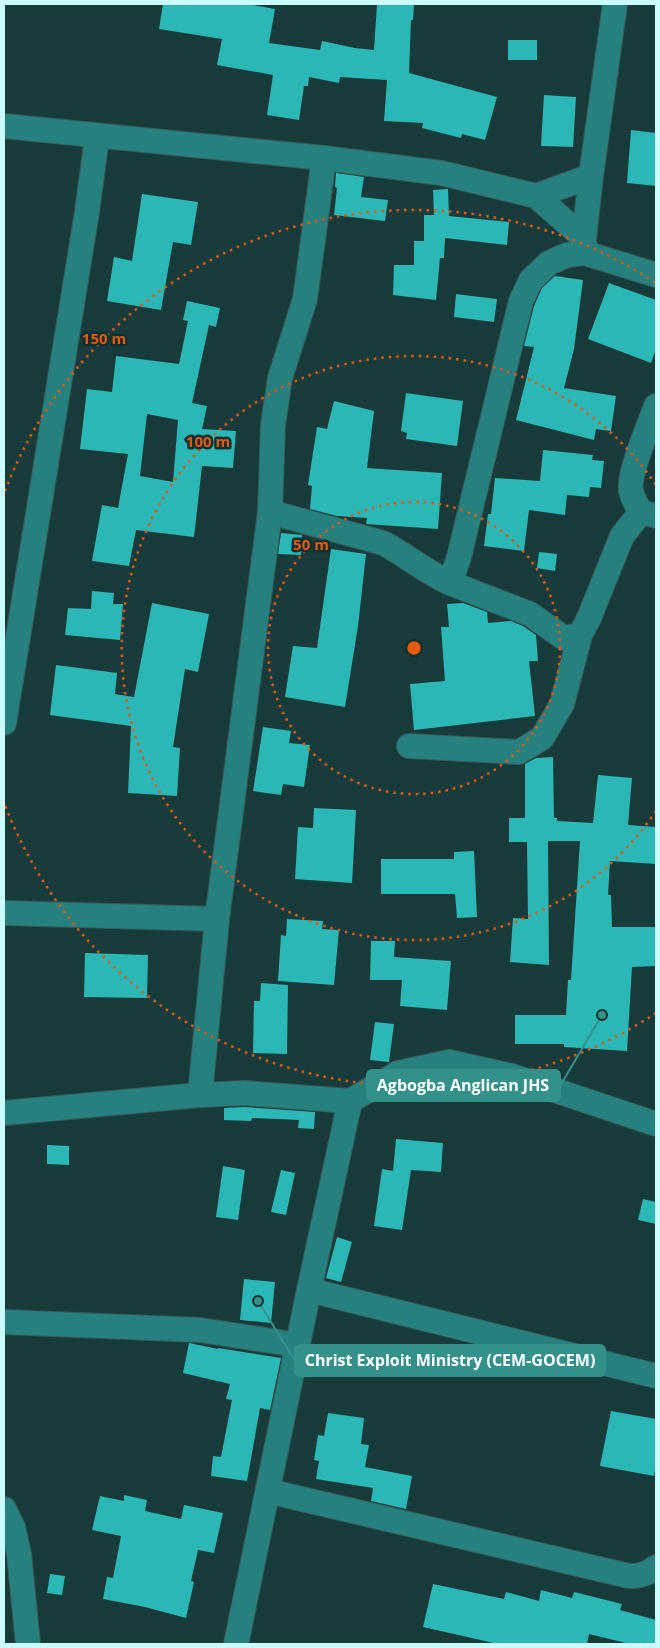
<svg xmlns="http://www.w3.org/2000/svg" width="660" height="1648" viewBox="0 0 660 1648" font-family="'Open Sans',sans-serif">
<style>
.building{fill:#2ab7b5;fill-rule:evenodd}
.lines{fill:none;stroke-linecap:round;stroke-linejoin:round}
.minor-casing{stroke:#355a5a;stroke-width:26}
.minor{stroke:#26807e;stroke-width:24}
.ring{fill:none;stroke:#e8590c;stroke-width:2.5;stroke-dasharray:2.5 5}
.centre{fill:#e8590c;stroke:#0b302f;stroke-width:2.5}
.ring-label{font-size:15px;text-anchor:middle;font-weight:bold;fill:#e8590c;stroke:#0b302f;stroke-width:5;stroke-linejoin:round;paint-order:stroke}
.leader{fill:none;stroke:#34918a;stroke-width:2}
.callout-dot{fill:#34918a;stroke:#0b302f;stroke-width:2}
.callout{fill:#34918a;stroke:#34918a;stroke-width:2}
.callout-label{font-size:16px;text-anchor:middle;font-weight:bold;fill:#fff}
</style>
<rect width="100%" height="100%" fill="#173b3a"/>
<g class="building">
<polygon points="163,4 247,4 275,9 269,43 320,50 322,41 355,48 374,50 377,4 414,4 413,20 411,20 409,73 497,97 485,140 462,134 461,138 422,128 423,123 384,121 387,80 340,77 339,83 309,77 308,86 304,86 299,120 267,115 273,75 217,65 222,39 159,29"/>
<rect x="508" y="40" width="29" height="20"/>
<polygon points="544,95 576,97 573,147 541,146"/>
<polygon points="631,130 656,133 656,186 627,183"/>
<polygon points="336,173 364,177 361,197 388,200 385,221 334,215 337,188 335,187"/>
<polygon points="448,189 449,216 509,222 507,245 445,238 444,258 440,258 436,300 393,295 394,265 414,265 414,241 424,241 424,215 434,215 433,190"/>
<polygon points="142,194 198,202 191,245 173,242 161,310 107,301 114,257 132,261"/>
<polygon points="555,276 583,280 574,349 564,388 616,396 611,431 596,429 594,440 516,420 534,347 524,346 534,306 542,288"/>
<polygon points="609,283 656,300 656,349 651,363 588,339"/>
<polygon points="456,294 497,299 494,322 454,317"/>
<path d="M187 301 220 308 216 327 209 325 192 403 207 406 202 429 236 431 233 468 202 466 194 537 136 530 129 566 92 561 102 505 118 508 128 454 80 449 87 389 112 392 116 356 179 364 188 321 183 320ZM147 414 178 420 173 482 140 476Z"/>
<polygon points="406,393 463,401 457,446 406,439 407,433 401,431"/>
<polygon points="334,401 374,411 367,468 442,473 438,529 366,524 367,518 337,516 310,509 312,486 308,485 317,427 327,429"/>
<polygon points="543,450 593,455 592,460 604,461 601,488 590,487 589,497 567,495 565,515 529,510 524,551 484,546 488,514 491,514 495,478 540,481"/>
<polygon points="281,533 302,535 301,555 278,554"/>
<polygon points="331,549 366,554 358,626 345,707 285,697 293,646 317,648"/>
<polygon points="539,552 557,554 555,571 537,568"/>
<polygon points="92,591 114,593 113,604 123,604 120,640 65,635 68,608 91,609"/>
<polygon points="152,603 209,614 198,672 185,669 173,747 180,748 177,796 128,793 131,726 50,715 56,665 117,673 115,694 134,697"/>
<polygon points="463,603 487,612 488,623 511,621 523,626 536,635 538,661 529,661 535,716 414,730 410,684 445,681 441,627 449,627 447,604"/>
<polygon points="263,727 291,731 289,743 310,745 304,787 283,784 281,795 253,791"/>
<polygon points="553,757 554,818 557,818 557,821 593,823 598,775 632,778 628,825 656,827 656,864 610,861 608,895 611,895 612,927 656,927 656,966 632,967 627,1051 564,1047 564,1044 515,1044 515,1015 566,1015 568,980 571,980 580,841 548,841 549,965 510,962 513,918 528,919 527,842 509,842 509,818 525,818 525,764 536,758"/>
<polygon points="314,808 356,810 352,883 295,879 298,827 313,828"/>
<polygon points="474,851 477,917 457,918 455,894 381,894 381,859 454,859 454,852"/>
<polygon points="287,919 323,921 322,929 339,930 334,985 278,981 281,935 286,936"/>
<polygon points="371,941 395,941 394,957 451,961 447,1010 400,1006 402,980 370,980"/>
<polygon points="85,953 148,955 147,998 84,997"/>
<polygon points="261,983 288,985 287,1054 253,1053 254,1001 260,1001"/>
<polygon points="375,1022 394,1024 389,1062 370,1060"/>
<polygon points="244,1107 315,1112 314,1129 298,1128 299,1120 252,1118 251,1121 224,1120 224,1108"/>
<polygon points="396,1139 443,1143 441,1172 411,1170 402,1230 374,1226 382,1169 393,1171"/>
<polygon points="47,1145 69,1146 69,1165 47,1164"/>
<polygon points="223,1166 245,1170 238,1220 216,1217"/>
<polygon points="281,1170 295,1173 286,1215 271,1212"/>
<polygon points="643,1199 656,1202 656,1224 638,1220"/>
<polygon points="337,1237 352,1242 341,1282 326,1278"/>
<polygon points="244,1279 275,1282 271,1323 240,1320"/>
<polygon points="189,1343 218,1349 218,1348 281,1358 270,1410 260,1408 247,1481 211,1476 213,1456 221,1457 232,1400 226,1399 230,1384 183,1373"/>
<polygon points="611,1411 656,1419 656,1465 654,1476 600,1466"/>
<polygon points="328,1413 364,1418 361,1444 369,1445 365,1467 412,1476 406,1509 371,1501 373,1488 316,1479 319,1461 314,1460 318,1435 324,1436"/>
<polygon points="124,1495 147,1500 145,1511 181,1519 184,1505 223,1513 214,1553 198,1550 191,1581 194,1582 186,1618 145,1607 103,1599 107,1577 113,1578 121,1536 92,1530 100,1496 124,1501"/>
<polygon points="50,1574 65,1576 62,1595 47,1593"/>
<polygon points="433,1584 504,1599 506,1592 539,1601 541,1590 572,1598 574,1592 622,1604 620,1610 656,1620 656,1644 630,1644 589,1634 587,1644 498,1644 423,1627"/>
</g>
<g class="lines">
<g class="minor-casing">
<g id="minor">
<polyline points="4,126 324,158 441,173 536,196 584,238"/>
<polyline points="536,196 591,176"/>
<polyline points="585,249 584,238 591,176 615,4"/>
<path d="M656 406C649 426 628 473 631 491 633 499 637 506 641 512L656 516"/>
<path d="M270 512 383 543C406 555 426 572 450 583L459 557 521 301 531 280 549 263 567 255 585 253 656 275"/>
<polyline points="450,583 530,614 564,638 580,635 589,618 622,536 641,512"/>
<polyline points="4,723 87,212 97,137"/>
<polyline points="409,746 519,752 542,738 562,704 580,635"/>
<polyline points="4,913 217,919"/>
<polyline points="200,1095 217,919 270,512 273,425 280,378 305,299 324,158"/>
<polyline points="4,1113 200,1095 244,1093 350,1101 398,1073 449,1062 512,1076 656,1124"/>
<polyline points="309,1290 656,1376"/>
<polyline points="4,1322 200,1330 298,1345"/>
<path d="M268 1491 629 1576C641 1576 647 1574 656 1567"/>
<polyline points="4,1509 13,1527 19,1554 28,1644"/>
<polyline points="236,1644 309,1290 350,1101"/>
</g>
</g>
<use href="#minor" class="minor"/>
</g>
<g class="ring">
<circle cx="414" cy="648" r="146"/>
<path d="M656 811A292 292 0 1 1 656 485"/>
<path d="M656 1013A438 438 0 0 1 5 805M5 491A438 438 0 0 1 656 283"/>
</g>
<circle cx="414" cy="648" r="8" class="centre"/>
<g class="ring-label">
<text x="104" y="344">150 m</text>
<text x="208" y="447">100 m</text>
<text x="311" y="550">50 m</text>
</g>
<path class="leader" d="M602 1015L560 1086M258 1301L295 1361"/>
<g class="callout-dot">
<circle cx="602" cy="1015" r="5"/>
<circle cx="258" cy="1301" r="5"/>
</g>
<g class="callout">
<rect x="367" y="1070" width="193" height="31" rx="5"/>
<rect x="295" y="1345" width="310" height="31" rx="5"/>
</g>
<g class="callout-label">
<text x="463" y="1091">Agbogba Anglican JHS</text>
<text x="450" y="1366">Christ Exploit Ministry (CEM-GOCEM)</text>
</g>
<rect width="660" height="1648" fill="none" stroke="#cafdfb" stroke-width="10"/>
</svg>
